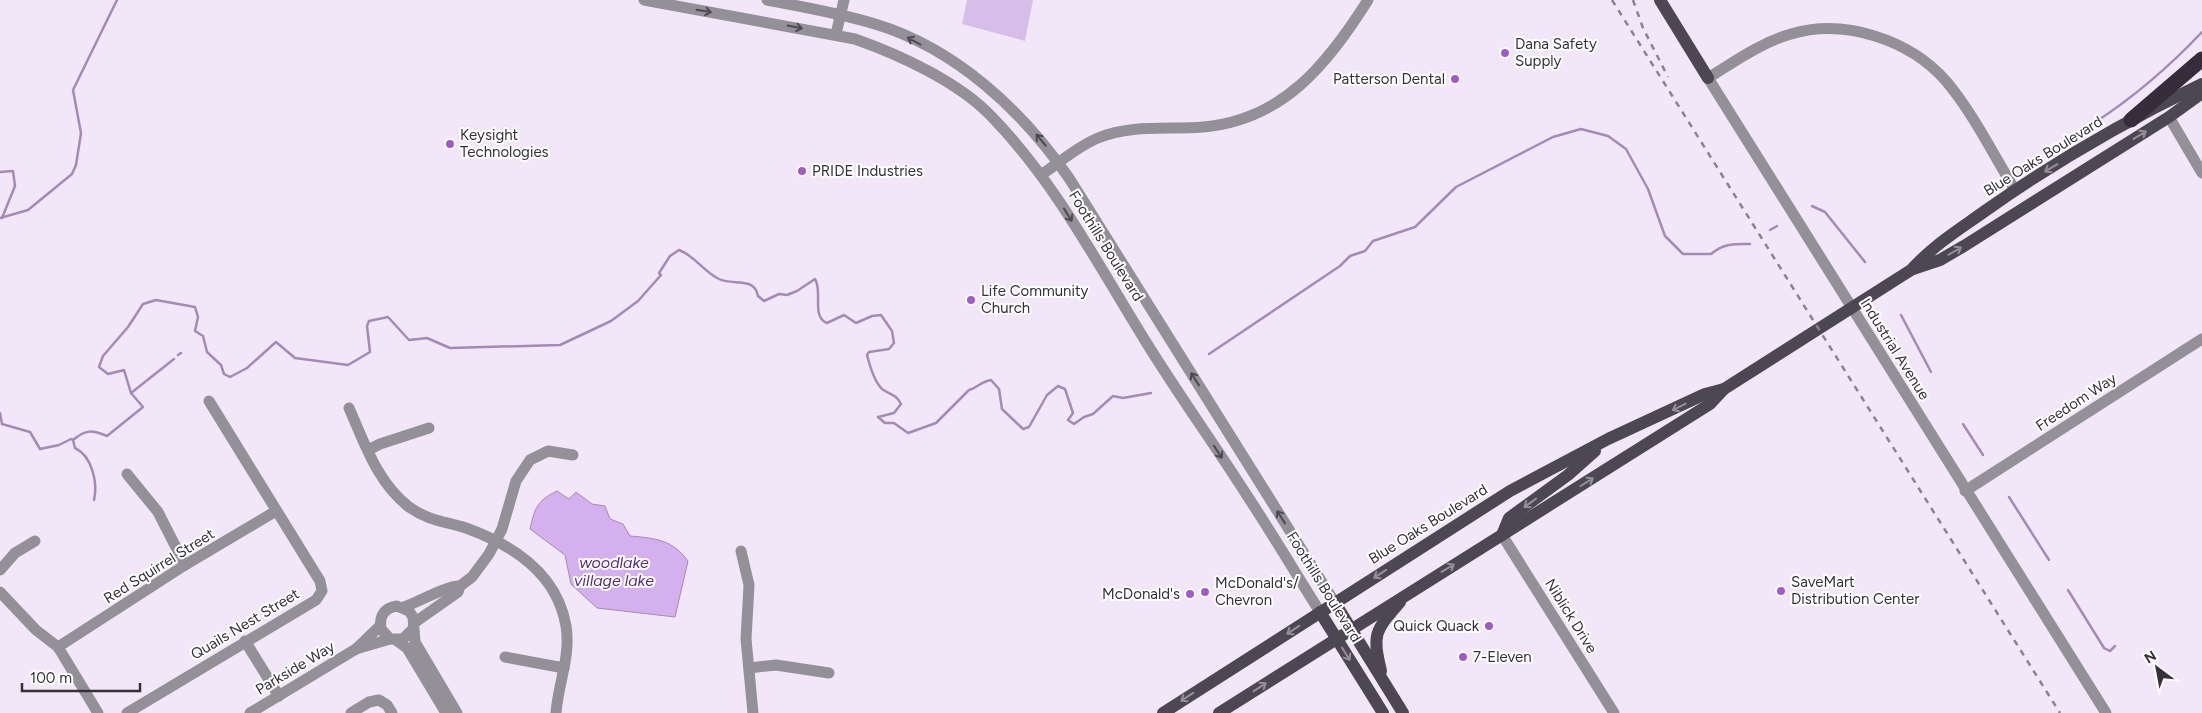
<svg xmlns="http://www.w3.org/2000/svg" width="2202" height="713" viewBox="0 0 2202 713" font-family="Figtree,sans-serif">
<style>
.green{fill:#d7bee9}
.water{fill:#d5b0ee;stroke:#a58ab7}
.lines{fill:none;stroke-linecap:round;stroke-linejoin:round}
.stream{stroke:#a58ab7;stroke-width:2.5}
.minor{stroke:#949097;stroke-width:11}
.major{stroke:#4d4653;stroke-width:12}
.highway{stroke:#352d3b;stroke-width:15}
.rail{stroke:#8a838f;stroke-width:2.5;stroke-dasharray:6 6;stroke-linecap:butt}
.oneway{stroke:#4d4950}
.oneway2{stroke:#949098}
.poi-dot{fill:#a259cd;stroke:#fff;stroke-width:2}
.labels{text-anchor:middle;stroke-width:4;stroke-linejoin:round;paint-order:stroke}
.poi-label{font-size:15px;fill:#353138;stroke:#fff;text-anchor:start}
.street-label{font-size:15px;fill:#353138;stroke:#fff}
.water-label{font-size:16px;font-style:italic;fill:#582b73;stroke:#fff}
</style>
<rect width="100%" height="100%" fill="#f2e7f9"/>
<polygon class="green" points="967,0 1033,0 1025,41 962,24"/>
<path class="water" d="M557 491 569 499 576 492 592 504 605 506 610 519 623 524 630 536C655 538 673 540 688 561L675 617 597 608 571 584 565 555 530 529C535 507 537 501 557 491Z"/>
<g class="lines">
<g class="stream">
<path d="M2094 123C2134 97 2169 67 2202 32"/>
<polyline points="0,172 13,171 15,186 2,218"/>
<polyline points="1812,206 1825,212 1865,262"/>
<polyline points="0,218 28,210 72,174 76,165 81,133 73,90 117,0"/>
<polyline points="1770,230 1777,226"/>
<polyline points="1901,315 1931,372"/>
<path d="M1209 354 1340 266 1350 256 1365 251 1373 241 1415 227 1456 187 1553 137 1581 129 1608 136 1626 149 1648 189 1665 236 1683 254H1711C1724 243 1734 244 1750 244"/>
<polyline points="178,355 181,353"/>
<polyline points="131,393 174,359"/>
<path d="M0 413 2 424 30 432 40 449 59 445 71 439 73 440C86 429 92 430 107 436L143 407 131 393 124 370 108 374 99 367 103 356 128 327 143 304 156 300 195 307 198 317 195 331 203 336 207 352 221 365 224 374 230 377 247 368 276 342 295 358 348 365 370 352 367 326 369 321 388 317 409 340 427 338 450 348 560 345 611 321 638 301 661 275 659 273 670 256 679 250C695 256 703 271 719 279 733 286 754 276 758 296L764 301 779 294 787 295 797 291 815 279C823 291 811 317 827 323L844 315 856 323 872 316 881 315 892 331 894 343 889 349 869 352 867 355C870 366 874 381 882 389 890 395 896 394 901 404L894 413 878 417 885 423H894L908 433 936 423 969 390C977 388 980 382 991 380L999 389 1002 409 1023 429 1029 427 1047 395 1058 386 1065 389 1073 413 1068 420 1074 424 1084 417 1093 414 1113 396 1123 398 1151 393"/>
<polyline points="1963,424 1983,455"/>
<path d="M73 440 75 448C92 456 98 483 94 500"/>
<polyline points="2009,497 2049,560"/>
<polyline points="2068,590 2104,648 2110,651 2115,646"/>
</g>
<g class="minor">
<path d="M644 0 855 39C900 55 959 82 992 117 1056 183 1098 265 1146 342 1178 394 1215 445 1248 497 1273 535 1296 574 1320 612"/>
<path d="M767 0C803 7 840 13 875 24 955 48 1022 110 1069 178L1335 603"/>
<polyline points="836,34 844,0"/>
<polyline points="2169,117 2202,173"/>
<path d="M1041 175C1059 163 1078 146 1098 138 1132 124 1168 130 1203 127 1284 120 1328 63 1368 0"/>
<path d="M2015 190C1993 154 1973 113 1946 81 1910 40 1845 18 1791 34 1760 43 1734 62 1708 78L2106 713"/>
<path d="M349 408C365 444 377 482 409 507 429 521 444 521 466 528 513 545 557 573 566 626 571 656 558 684 556 713"/>
<polyline points="368,450 380,444 429,428"/>
<polyline points="127,474 158,512 185,565"/>
<polyline points="1965,491 2202,339"/>
<polyline points="1502,535 1614,713"/>
<polyline points="741,551 749,585 746,639 753,713"/>
<polyline points="0,570 15,553 35,541"/>
<polyline points="0,592 36,630 58,647 98,713"/>
<path d="M404 607C418 602 448 585 460 586"/>
<polyline points="414,623 458,592 460,586 472,577 489,554 502,529 516,481 530,460 548,451 573,455"/>
<path d="M412 630 403 639H390L381 629C379 616 384 608 397 606L409 611 413 617 415 642 457 713"/>
<polyline points="396,640 407,648 446,713"/>
<polyline points="245,641 279,696"/>
<polyline points="58,647 185,565 276,511"/>
<polyline points="356,649 380,626"/>
<polyline points="505,657 564,668"/>
<polyline points="749,668 776,665 829,673"/>
<polyline points="127,713 316,600 322,591 320,581 209,401"/>
<polyline points="250,713 356,649 390,639"/>
<polyline points="351,713 369,702 379,700 387,705 392,713"/>
</g>
<g class="major">
<polyline points="1660,0 1708,78"/>
<polyline points="1913,269 1940,260 1964,246 2169,117 2202,93"/>
<polyline points="1502,535 1509,518 1568,475 1595,451"/>
<polyline points="1335,603 1403,713"/>
<polyline points="1320,612 1383,713"/>
<path d="M1381 671C1372 633 1375 631 1400 602"/>
<polyline points="1163,713 1510,491 1608,439 1705,394 1724,389"/>
<path d="M1219 713 1710 404 1724 389 1911 270C1935 244 1957 231 1985 211 2053 163 2127 120 2202 84"/>
</g>
<polyline class="highway" points="2131,120 2202,59"/>
<g class="rail">
<polyline points="1612,0 2060,713"/>
<polyline points="1633,0 1643,28 1668,77"/>
</g>
</g>
<defs><path id="oneway-shaft" d="M-6 0H5M1.5-3L5.5 0L1.5 3" fill="none" stroke-width="1.6" stroke-linecap="round" stroke-linejoin="round" transform="scale(1.25)"/></defs>
<g class="oneway">
<use href="#oneway-shaft" transform="translate(704 11) rotate(10)"/>
<use href="#oneway-shaft" transform="translate(795 27) rotate(11)"/>
<use href="#oneway-shaft" transform="translate(914 41) rotate(-152)"/>
<use href="#oneway-shaft" transform="translate(1041 140) rotate(-130)"/>
<use href="#oneway-shaft" transform="translate(1068 215) rotate(58)"/>
<use href="#oneway-shaft" transform="translate(1195 379) rotate(-122)"/>
<use href="#oneway-shaft" transform="translate(1218 452) rotate(57)"/>
<use href="#oneway-shaft" transform="translate(1281 517) rotate(-122)"/>
</g>
<g class="oneway2">
<use href="#oneway-shaft" transform="translate(2140 135) rotate(-31)"/>
<use href="#oneway-shaft" transform="translate(2051 168) rotate(149)"/>
<use href="#oneway-shaft" transform="translate(1955 251) rotate(-30)"/>
<use href="#oneway-shaft" transform="translate(1679 407) rotate(153)"/>
<use href="#oneway-shaft" transform="translate(1587 482) rotate(-32)"/>
<use href="#oneway-shaft" transform="translate(1530 503) rotate(144)"/>
<use href="#oneway-shaft" transform="translate(1448 568) rotate(-31)"/>
<use href="#oneway-shaft" transform="translate(1380 574) rotate(147)"/>
<use href="#oneway-shaft" transform="translate(1293 630) rotate(147)"/>
<use href="#oneway-shaft" transform="translate(1346 654) rotate(58)"/>
<use href="#oneway-shaft" transform="translate(1260 687) rotate(-33)"/>
<use href="#oneway-shaft" transform="translate(1187 697) rotate(147)"/>
</g>
<g class="poi-dot">
<circle cx="1505" cy="53" r="5"/>
<circle cx="1455" cy="79" r="5"/>
<circle cx="450" cy="144" r="5"/>
<circle cx="802" cy="171" r="5"/>
<circle cx="971" cy="300" r="5"/>
<circle cx="1781" cy="591" r="5"/>
<circle cx="1205" cy="592" r="5"/>
<circle cx="1190" cy="594" r="5"/>
<circle cx="1489" cy="626" r="5"/>
<circle cx="1463" cy="657" r="5"/>
</g>
<g class="labels">
<g class="poi-label">
<text x="1515" y="49">Dana Safety<tspan x="1515" dy="17">Supply</tspan></text>
<text x="1445" y="84" text-anchor="end">Patterson Dental</text>
<text x="460" y="140">Keysight<tspan x="460" dy="17">Technologies</tspan></text>
<text x="812" y="176">PRIDE Industries</text>
<text x="981" y="296">Life Community<tspan x="981" dy="17">Church</tspan></text>
<text x="1791" y="587">SaveMart<tspan x="1791" dy="17">Distribution Center</tspan></text>
<text x="1215" y="588">McDonald's/<tspan x="1215" dy="17">Chevron</tspan></text>
<text x="1180" y="599" text-anchor="end">McDonald's</text>
<text x="1479" y="631" text-anchor="end">Quick Quack</text>
<text x="1473" y="662">7-Eleven</text>
</g>
<g class="street-label">
<text transform="translate(2043 156) rotate(-32)" y="5">Blue Oaks Boulevard</text>
<text transform="translate(1106 246) rotate(58)" y="5">Foothills Boulevard</text>
<text transform="translate(1895 349) rotate(58)" y="5">Industrial Avenue</text>
<text transform="translate(2076 402) rotate(-33)" y="5">Freedom Way</text>
<text transform="translate(1428 524) rotate(-32)" y="5">Blue Oaks Boulevard</text>
<text transform="translate(159 566) rotate(-32)" y="5">Red Squirrel Street</text>
<text transform="translate(1324 587) rotate(58)" y="5">Foothills Boulevard</text>
<text transform="translate(1571 616) rotate(58)" y="5">Niblick Drive</text>
<text transform="translate(245 624) rotate(-31)" y="5">Quails Nest Street</text>
<text transform="translate(295 668) rotate(-31)" y="5">Parkside Way</text>
</g>
<g class="water-label">
<text x="614" y="568">woodlake<tspan x="614" dy="18">village lake</tspan></text>
</g>
</g>
<g transform="translate(2157 668) rotate(328)" stroke="#ffffff" stroke-width="4" paint-order="stroke">
<path d="M0-4L9 19L0 12L-9 19Z" fill="#353138"/>
<text y="-8" font-size="14" font-weight="bold" text-anchor="middle" fill="#353138">N</text>
</g>
<path d="M22 683v8h118v-8" fill="none" stroke="#353138" stroke-width="2.5"/>
<text x="30" y="683" font-size="15" fill="#353138" stroke="#ffffff" stroke-width="4" paint-order="stroke">100 m</text>
</svg>
